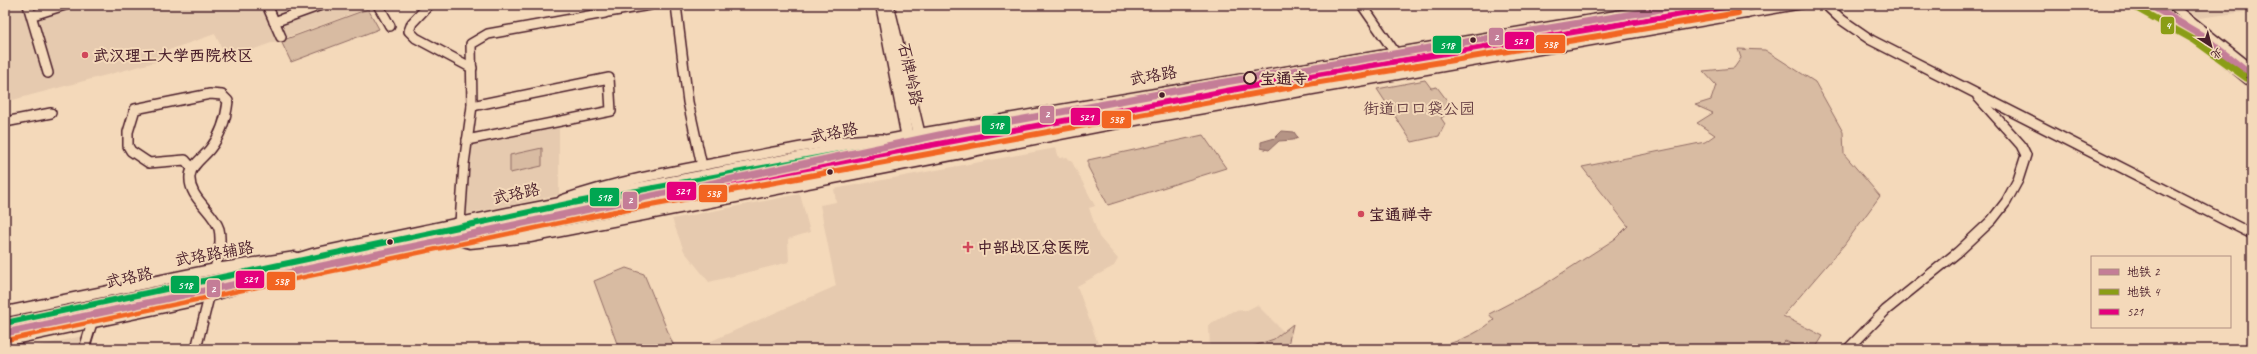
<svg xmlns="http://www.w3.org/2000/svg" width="2257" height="354" viewBox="0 0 2257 354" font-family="Caveat,'LXGW WenKai TC',sans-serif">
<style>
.built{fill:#e6caaf}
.green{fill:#d8bba2;stroke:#916d66}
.water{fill:#b59485;stroke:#8a6561}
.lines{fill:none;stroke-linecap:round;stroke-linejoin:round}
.minor-casing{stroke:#4a1f2b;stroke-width:12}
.major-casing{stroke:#4a1f2b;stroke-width:3}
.highway-casing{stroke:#4a1f2b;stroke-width:3}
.minor{stroke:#f4d9ba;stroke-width:9}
.major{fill:#f4d9ba;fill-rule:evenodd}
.highway{fill:#f4d9ba;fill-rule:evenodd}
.bus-1-casing{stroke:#f4d9ba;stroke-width:9}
.bus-2-casing{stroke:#f4d9ba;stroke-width:9}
.bus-3-casing{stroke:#f4d9ba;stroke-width:9}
.bus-1{stroke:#e5007d;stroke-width:6}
.bus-2{stroke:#f26522;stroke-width:6}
.bus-3{stroke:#00a651;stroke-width:6}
.metro-1-casing{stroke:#f4d9ba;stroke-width:10}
.metro-2-casing{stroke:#f4d9ba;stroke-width:10}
.metro-1{stroke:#c47d97;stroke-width:7}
.metro-2{stroke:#8a9d15;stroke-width:7}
.bus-dot{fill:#4a1f2b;stroke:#f4d9ba;stroke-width:1.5}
.poi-dot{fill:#d1495b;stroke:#f4d9ba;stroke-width:1.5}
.stop-dot{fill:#f4d9ba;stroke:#4a1f2b;stroke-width:2}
.labels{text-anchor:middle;stroke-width:4;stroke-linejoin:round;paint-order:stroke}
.poi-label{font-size:16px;font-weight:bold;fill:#4a1f2b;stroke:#f4d9ba;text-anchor:start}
.street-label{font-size:16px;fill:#4a1f2b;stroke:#f4d9ba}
.stop-label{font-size:16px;font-weight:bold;fill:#4a1f2b;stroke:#f4d9ba;text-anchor:start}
.park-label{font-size:16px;fill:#663e43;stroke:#f4d9ba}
.line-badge{stroke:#f4d9ba;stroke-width:1.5}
.badge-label{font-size:11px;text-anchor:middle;font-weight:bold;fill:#fff}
</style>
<rect width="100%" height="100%" fill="#f4d9ba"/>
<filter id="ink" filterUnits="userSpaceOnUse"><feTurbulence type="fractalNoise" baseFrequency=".025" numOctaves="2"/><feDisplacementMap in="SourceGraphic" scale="8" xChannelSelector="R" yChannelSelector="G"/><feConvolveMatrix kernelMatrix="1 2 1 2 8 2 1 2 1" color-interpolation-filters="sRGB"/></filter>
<g filter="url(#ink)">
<g class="built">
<polygon points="5,5 367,5 368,8 227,59 215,34 166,51 163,60 5,102"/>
<polygon points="2182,5 2252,5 2252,11 2199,18"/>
<polygon points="559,123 559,195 466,214 472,141"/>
<polygon points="1056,148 1059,158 1067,157 1072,162 1095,206 1089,208 1099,237 1118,259 1114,266 1077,286 1100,349 693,349 836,286 820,205 836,202 834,189"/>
<polygon points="800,194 810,232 788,239 789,262 709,282 684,251 672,219"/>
<polygon points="1257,305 1284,332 1274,339 1245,349 1210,349 1209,325 1233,311 1247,310"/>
<polygon points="83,336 79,349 23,349"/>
</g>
<g class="green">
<polygon points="368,9 379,29 291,62 281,41"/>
<path d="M1738 49 1765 50 1815 82 1843 132 1844 154 1880 196 1844 245 1783 316 1823 336 1815 349H1805L1785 341 1778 349H1432C1456 342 1475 336 1494 320L1489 314 1539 288 1615 239 1628 226 1582 167 1705 142 1715 135 1697 123 1713 113 1695 105 1711 100 1716 85 1703 71 1734 68 1741 58Z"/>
<polygon points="1425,80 1431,88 1437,87 1452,107 1449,113 1441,118 1445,124 1439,136 1412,142 1377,89"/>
<polygon points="1203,135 1226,168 1108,205 1088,167 1088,160"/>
<polygon points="542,148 542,166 510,173 510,155"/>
<polygon points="626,268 644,274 675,349 619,349 594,281"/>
<polygon points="1293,324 1287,349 1245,349 1274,339"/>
</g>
<polygon class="water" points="1282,131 1294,132 1298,138 1293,140 1279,141 1269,150 1261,148 1261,142 1275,138"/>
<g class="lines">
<g class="minor-casing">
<g id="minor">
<polyline points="28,5 48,73"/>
<polyline points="267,5 281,37"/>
<polyline points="378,5 390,26"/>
<polyline points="429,5 412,23 409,31 416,38 472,68"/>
<polyline points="676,5 688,102 702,166"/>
<polyline points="1362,5 1394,51"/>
<polyline points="1826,5 1842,20 1871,40 2252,234"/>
<polyline points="608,12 650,5"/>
<polyline points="33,15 65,5"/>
<polyline points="274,22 321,5"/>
<polyline points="5,122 51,113"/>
<polyline points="467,140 611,111 609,78 472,106"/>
<path d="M192 168 185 160 149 163 131 151 128 146V132L135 109 210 94 222 95 228 101C226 119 221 135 210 149 203 158 191 165 190 176 188 198 213 210 219 229 222 242 218 256 215 269"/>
<path d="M562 200C619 180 678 170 737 159 786 150 832 139 882 139"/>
<polyline points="460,223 464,164 472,106 471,44 488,34 605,13 615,5"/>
<polyline points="84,349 92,323"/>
<polyline points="196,349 209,297"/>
<polyline points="1848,349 1886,310 1958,252 1992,220 2006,202 2018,180 2026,155 2021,145 1978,97"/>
</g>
</g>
<g class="major-casing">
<g id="major">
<polygon points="876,5 894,6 928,147 926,150 922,151 916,147 909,118 916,149 910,153 904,149"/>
<polygon points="1784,5 1808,5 1803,8 1102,131 531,242 470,248 443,241 441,238 443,235 447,233 470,238 531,232 1102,123"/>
<polygon points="2150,5 2162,5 2252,76 2252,86 2248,85"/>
<polygon points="2166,5 2178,5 2252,64 2252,74 2248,73"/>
<polygon points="295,252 300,254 301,257 300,260 295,262 215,274 5,317 5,307 215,264"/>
<polygon points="255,277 260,278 261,282 260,286 198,305 5,346 5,336 198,295"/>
</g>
</g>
<g class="highway-casing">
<g id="highway">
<polygon points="1716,5 1743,5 1741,7 1725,10 1748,10 1754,14 1748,18 1721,18 1717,17 1717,12 1313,79 741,185 740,189 694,209 689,207 687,204 689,201 714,190 573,216 5,337 5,325 273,269 270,265 272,261 312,249 507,208 918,129 1645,6 1651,10 1645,14 918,137 507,218 298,264 573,206 1313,71"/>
<polygon points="2148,5 2162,5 2164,7 2158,11"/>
</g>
</g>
<use href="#minor" class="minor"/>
<use href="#major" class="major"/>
<use href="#highway" class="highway"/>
<g class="bus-1-casing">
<g id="bus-1">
<polyline points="2154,5 2252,82"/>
<polyline points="5,331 573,211 1313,75 1737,5"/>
</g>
</g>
<g class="bus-2-casing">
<polyline id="bus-2" points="7,339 575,219 1314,83 1738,13"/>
</g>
<g class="bus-3-casing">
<polyline id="bus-3" points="5,323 572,203 1312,67 1688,5"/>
</g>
<use href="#bus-1" class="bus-1"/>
<use href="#bus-2" class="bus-2"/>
<use href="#bus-3" class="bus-3"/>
<g class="metro-1-casing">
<g id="metro-1">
<polyline points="2150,5 2201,35 2252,76"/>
<polyline points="5,333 953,132 1207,85 1651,11 1676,5"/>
</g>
</g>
<g class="metro-2-casing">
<polyline id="metro-2" points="2131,5 2194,40 2252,82"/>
</g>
<use href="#metro-1" class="metro-1"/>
<use href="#metro-2" class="metro-2"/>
</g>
</g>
<g class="bus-dot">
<circle cx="1473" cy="40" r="3.5"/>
<circle cx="1162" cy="95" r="3.5"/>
<circle cx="830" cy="172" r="3.5"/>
<circle cx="390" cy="242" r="3.5"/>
</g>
<g class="poi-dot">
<circle cx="85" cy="55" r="4"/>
<circle cx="1361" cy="214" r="4"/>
<path d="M966 241h4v4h4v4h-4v4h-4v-4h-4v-4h4z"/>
</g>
<circle class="stop-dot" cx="1250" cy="78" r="6"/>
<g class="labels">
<g class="poi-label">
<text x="93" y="61">武汉理工大学西院校区</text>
<text x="1369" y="220">宝通禅寺</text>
<text x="977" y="253">中部战区总医院</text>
</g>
<g class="street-label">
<text transform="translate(911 74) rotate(78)" y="6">石牌岭路</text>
<text transform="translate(1153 75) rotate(-10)" y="6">武珞路</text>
<text transform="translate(834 132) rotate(-11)" y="6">武珞路</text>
<text transform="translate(516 193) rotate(-12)" y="6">武珞路</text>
<text transform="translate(214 253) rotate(-10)" y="6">武珞路辅路</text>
<text transform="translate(129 277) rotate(-12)" y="6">武珞路</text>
</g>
<g class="stop-label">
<text x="1260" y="84">宝通寺</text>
</g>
<g class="park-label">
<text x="1419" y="114">街道口口袋公园</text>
</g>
</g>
<g class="line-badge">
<rect x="2160" y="16" width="15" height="19" rx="4" fill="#8a9d15"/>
<rect x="1488" y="27" width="16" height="19" rx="4" fill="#c47d97"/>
<rect x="1504" y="31" width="31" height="19" rx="4" fill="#e5007d"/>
<rect x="1535" y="34" width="31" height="20" rx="4" fill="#f26522"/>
<rect x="1432" y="35" width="30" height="19" rx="4" fill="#00a651"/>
<rect x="1039" y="105" width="16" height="19" rx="4" fill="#c47d97"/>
<rect x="1070" y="107" width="31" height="19" rx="4" fill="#e5007d"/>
<rect x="1101" y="110" width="31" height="19" rx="4" fill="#f26522"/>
<rect x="981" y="115" width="30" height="20" rx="4" fill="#00a651"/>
<rect x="666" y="181" width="31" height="20" rx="4" fill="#e5007d"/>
<rect x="698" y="184" width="30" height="19" rx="4" fill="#f26522"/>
<rect x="589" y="187" width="31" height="20" rx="4" fill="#00a651"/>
<rect x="622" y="191" width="16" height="19" rx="4" fill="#c47d97"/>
<rect x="235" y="270" width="30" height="19" rx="4" fill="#e5007d"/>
<rect x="266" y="271" width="30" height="20" rx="4" fill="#f26522"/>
<rect x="170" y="275" width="30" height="19" rx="4" fill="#00a651"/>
<rect x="206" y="279" width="15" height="19" rx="4" fill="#c47d97"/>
</g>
<g class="badge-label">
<text x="2168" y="29">4</text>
<text x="1496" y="41">2</text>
<text x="1520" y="45">521</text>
<text x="1550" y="48">538</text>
<text x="1447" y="49">518</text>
<text x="1047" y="118">2</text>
<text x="1086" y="121">521</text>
<text x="1116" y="123">538</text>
<text x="996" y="129">518</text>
<text x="682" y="195">521</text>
<text x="713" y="197">538</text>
<text x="604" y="201">518</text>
<text x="630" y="204">2</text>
<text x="250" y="283">521</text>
<text x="281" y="285">538</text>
<text x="185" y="289">518</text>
<text x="213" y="293">2</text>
</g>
<rect width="2257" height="354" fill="none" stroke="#f4d9ba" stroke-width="20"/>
<rect x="10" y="10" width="2237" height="334" fill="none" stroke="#4a1f2b" stroke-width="1.5" filter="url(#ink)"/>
<rect x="2091" y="256" width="140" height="72" fill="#f4d9ba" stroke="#b08f81"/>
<rect x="2099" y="269" width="20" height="6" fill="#c47d97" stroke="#b08f81"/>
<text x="2127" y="276" font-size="12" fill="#4a1f2b">地铁 2</text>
<rect x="2099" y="289" width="20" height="6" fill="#8a9d15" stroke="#b08f81"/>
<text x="2127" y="296" font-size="12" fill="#4a1f2b">地铁 4</text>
<rect x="2099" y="309" width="20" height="6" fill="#e5007d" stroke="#b08f81"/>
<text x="2127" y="316" font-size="12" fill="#4a1f2b">521</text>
<g transform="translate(2211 46) rotate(144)" stroke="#f4d9ba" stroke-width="3" paint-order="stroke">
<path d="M0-3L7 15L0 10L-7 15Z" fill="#4a1f2b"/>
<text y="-6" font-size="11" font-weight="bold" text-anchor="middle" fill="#4a1f2b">北</text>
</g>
</svg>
